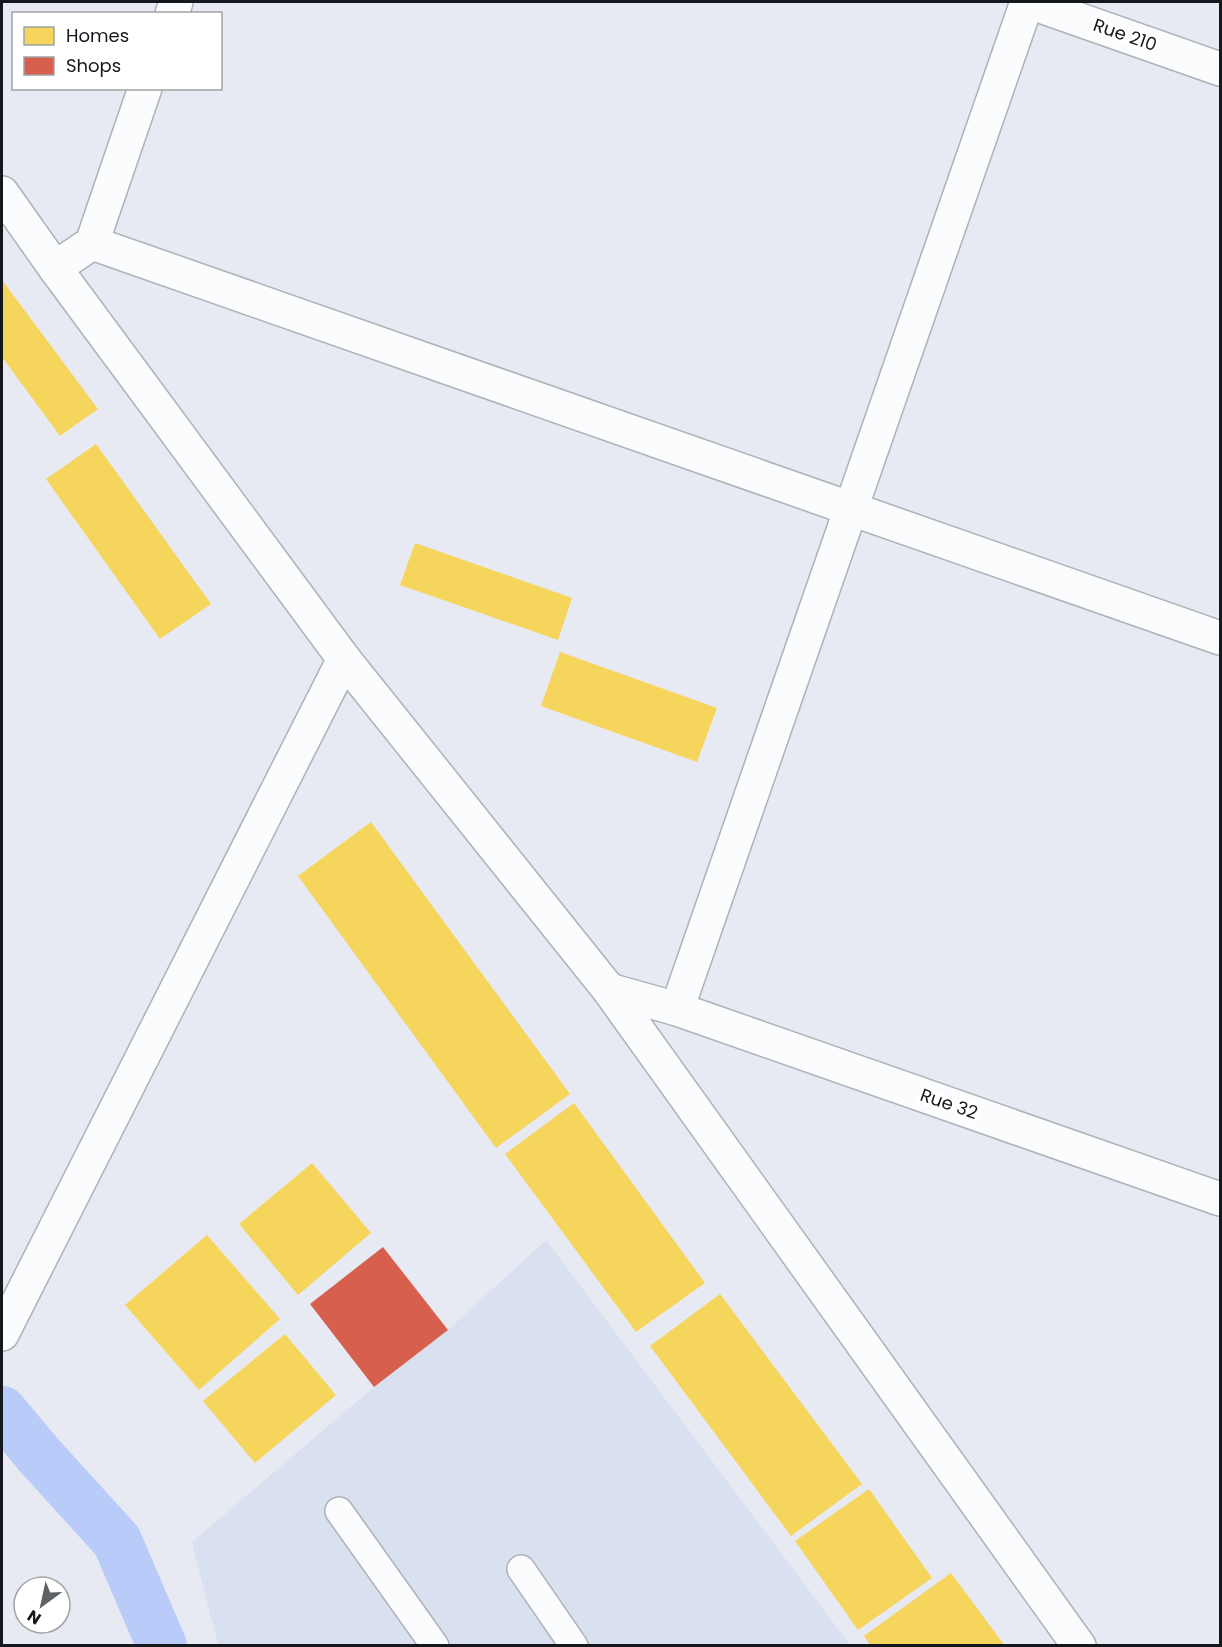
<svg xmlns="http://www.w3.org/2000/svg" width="1222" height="1647" viewBox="0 0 1222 1647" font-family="Poppins,sans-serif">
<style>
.built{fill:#d9e0ef}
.homes{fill:#f6d55c}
.shops{fill:#d6604d}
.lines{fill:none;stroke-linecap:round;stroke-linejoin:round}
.canal{stroke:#b9ccf9;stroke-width:50}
.service-casing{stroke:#aeb1b7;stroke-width:30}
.minor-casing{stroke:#aeb1b7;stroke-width:36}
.secondary-casing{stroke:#aeb1b7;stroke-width:36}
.service{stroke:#fbfcfd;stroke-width:27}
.minor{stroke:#fbfcfd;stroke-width:33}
.secondary{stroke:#fbfcfd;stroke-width:33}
.labels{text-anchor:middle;stroke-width:6;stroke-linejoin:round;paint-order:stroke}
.street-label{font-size:18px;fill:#14171b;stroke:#fff}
</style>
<rect width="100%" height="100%" fill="#e7eaf2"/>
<polygon class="built" points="546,1240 850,1645 218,1645 192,1542 374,1387 448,1330"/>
<g class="homes">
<polygon points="2,280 98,409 60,436 2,357"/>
<polygon points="96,444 211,604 160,639 46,479"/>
<polygon points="415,543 572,598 558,640 400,585"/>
<polygon points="560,652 717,708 697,762 541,706"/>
<polygon points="371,822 570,1094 496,1148 298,876"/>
<polygon points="574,1103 705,1283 636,1332 505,1154"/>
<polygon points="312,1163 371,1233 298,1295 239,1224"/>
<polygon points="207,1235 280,1319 199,1390 125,1305"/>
<polygon points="720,1294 862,1484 791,1536 650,1346"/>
<polygon points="285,1334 336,1395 255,1463 203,1401"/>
<polygon points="869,1489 932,1578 858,1630 795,1541"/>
<polygon points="951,1573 1005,1646 871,1646 864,1636"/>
</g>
<polygon class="shops" points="383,1247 448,1330 374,1387 310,1304"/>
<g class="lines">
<polyline class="canal" points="2,1411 38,1454 117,1541 162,1646"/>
<g class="service-casing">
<g id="service">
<polyline points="339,1511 435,1646"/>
<polyline points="521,1569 574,1646"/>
</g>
</g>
<g class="minor-casing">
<g id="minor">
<polyline points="1029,2 1220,69"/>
<polyline points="172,14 176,2"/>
<polyline points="92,243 1220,638"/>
<polyline points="55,268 92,243 145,88"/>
<polyline points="609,990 677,1009 1220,1199"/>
<polyline points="677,1009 1027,2"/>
<polyline points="2,1334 344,659"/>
</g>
</g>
<g class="secondary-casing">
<polyline id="secondary" points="2,193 55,268 344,659 609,990 1079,1646"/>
</g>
<use href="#service" class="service"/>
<use href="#minor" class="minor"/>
<use href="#secondary" class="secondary"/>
</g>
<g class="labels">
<g class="street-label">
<text transform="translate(1125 35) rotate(19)" y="6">Rue 210</text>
<text transform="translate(949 1104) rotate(19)" y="6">Rue 32</text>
</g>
</g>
<rect width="1222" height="1647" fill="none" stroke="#14171b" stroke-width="6"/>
<rect x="12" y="12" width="210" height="78" fill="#ffffff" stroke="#a1a2a4" stroke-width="1.5"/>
<rect x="24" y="27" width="30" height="18" fill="#f6d55c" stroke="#a1a2a4" stroke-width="1.5"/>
<text x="66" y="42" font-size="18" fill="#14171b">Homes</text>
<rect x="24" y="57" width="30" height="18" fill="#d6604d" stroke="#a1a2a4" stroke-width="1.5"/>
<text x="66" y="72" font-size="18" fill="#14171b">Shops</text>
<g transform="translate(42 1605) rotate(213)"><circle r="28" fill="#ffffff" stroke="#a1a2a4" stroke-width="1.5"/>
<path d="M0-4.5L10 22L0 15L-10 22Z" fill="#5e6166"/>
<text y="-9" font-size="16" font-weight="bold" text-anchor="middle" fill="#14171b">N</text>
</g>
</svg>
